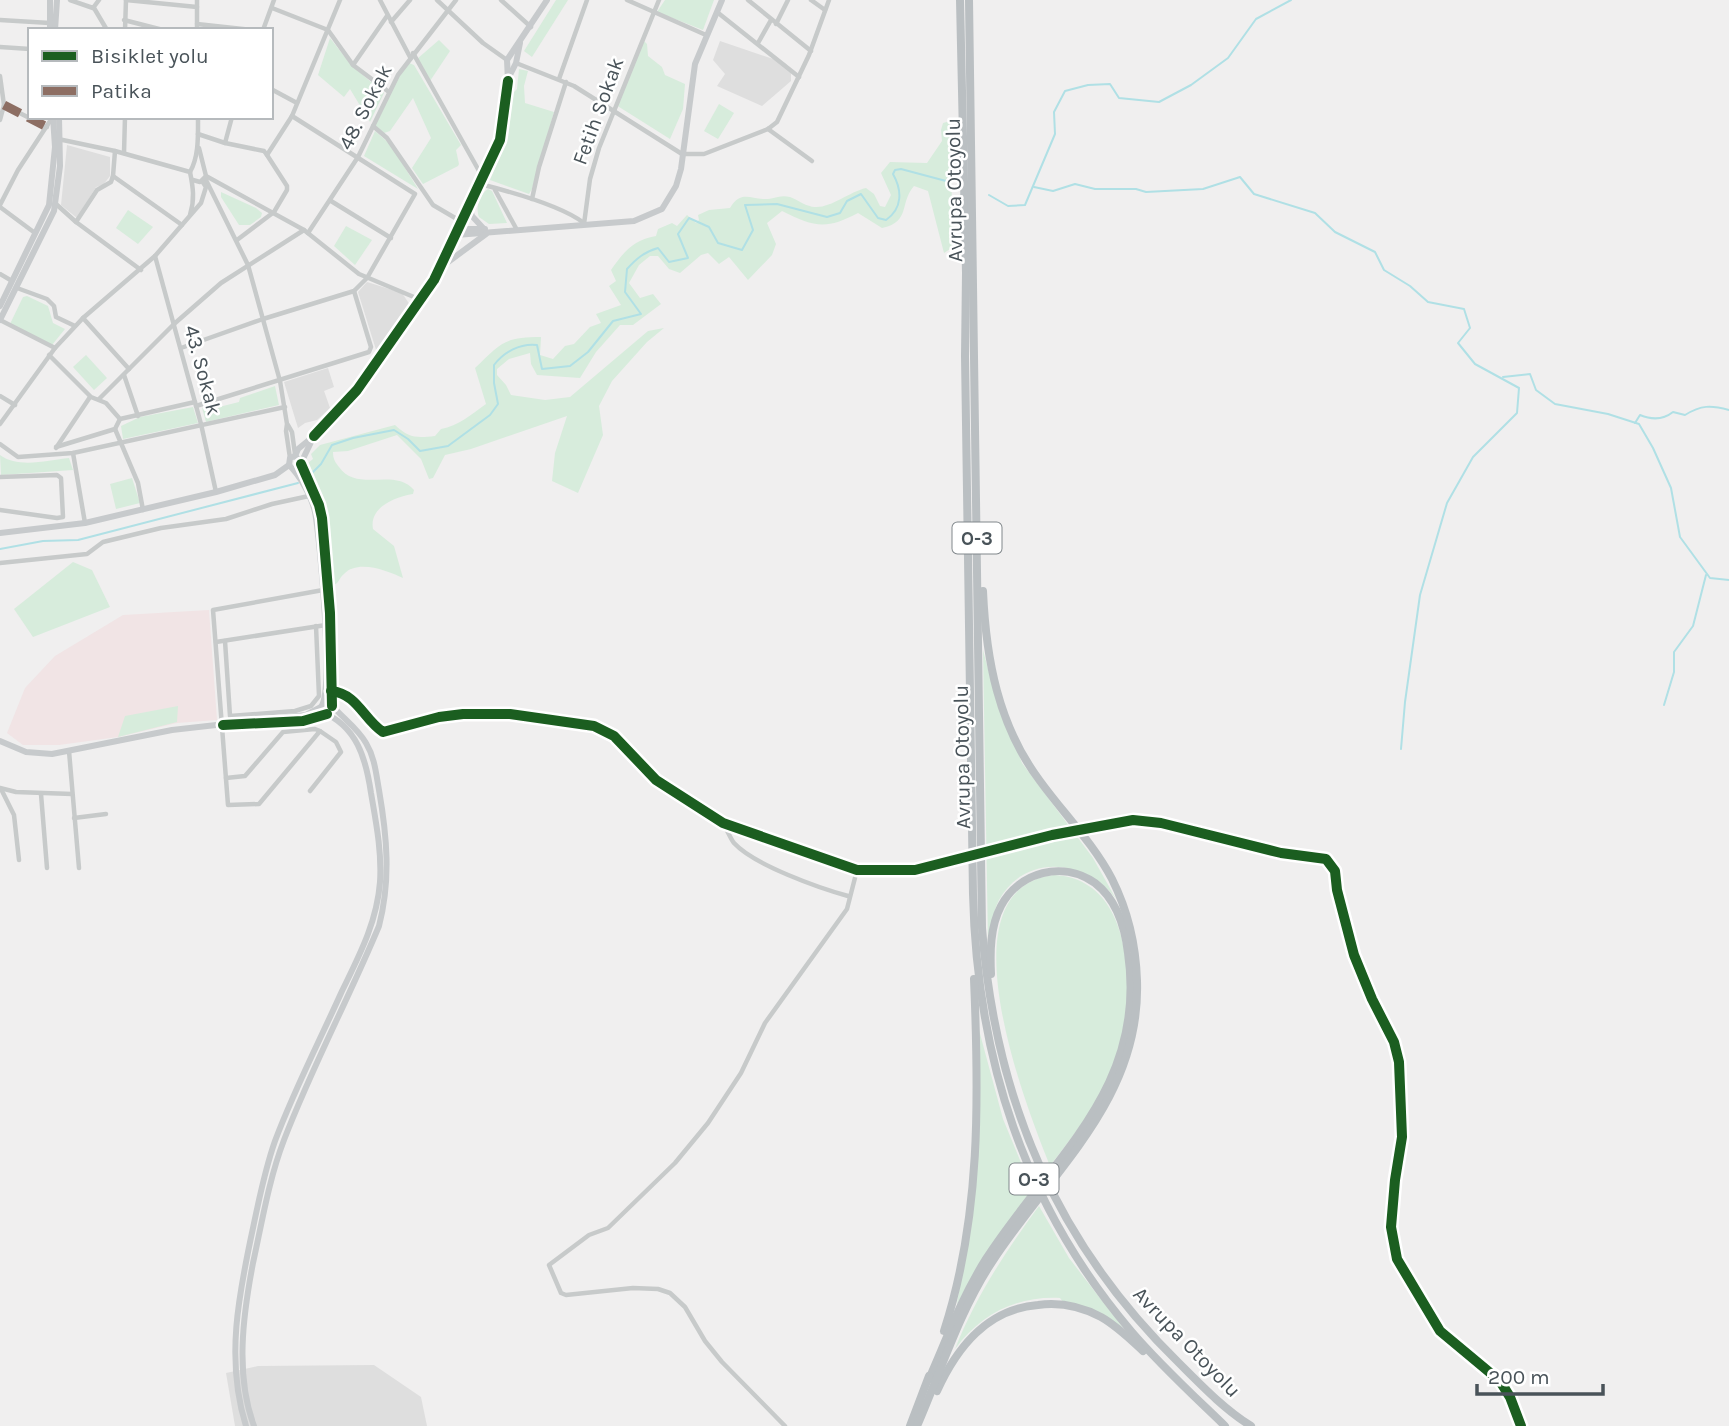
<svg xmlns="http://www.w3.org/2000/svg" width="1729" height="1426" viewBox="0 0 1729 1426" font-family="Karla,sans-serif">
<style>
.education{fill:#dedede}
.medical{fill:#f1e4e5}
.green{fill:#d7ecdc}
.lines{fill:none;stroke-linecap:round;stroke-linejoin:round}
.stream{stroke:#b0e0e5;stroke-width:2}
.street{stroke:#c7caca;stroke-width:4.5}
.secondary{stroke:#c7cacc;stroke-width:6}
.highway{stroke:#babfc2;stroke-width:8}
.quiet{stroke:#8d6e63;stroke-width:9;stroke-dasharray:18 9;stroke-linecap:butt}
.cycleway-casing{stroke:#fff;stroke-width:15}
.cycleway{stroke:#1b5e20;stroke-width:10}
.labels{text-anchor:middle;stroke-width:5;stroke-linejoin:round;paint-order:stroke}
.shield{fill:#fff;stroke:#80878b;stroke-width:2}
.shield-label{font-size:19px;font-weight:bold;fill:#495359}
.street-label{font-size:21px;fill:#495359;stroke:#fff}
</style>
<rect width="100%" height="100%" fill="#f0efef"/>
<g class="education">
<polygon points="720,41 785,63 791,71 791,81 762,106 717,86 725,74 713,60"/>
<polygon points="67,145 110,157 110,176 103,185 96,187 77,218 61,205"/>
<polygon points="367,282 402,293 410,305 377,353 358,292"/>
<polygon points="328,368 334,387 324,391 330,408 317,420 305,423 298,428 284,382"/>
<polygon points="374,1365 421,1397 427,1426 235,1426 226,1373 258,1366"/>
</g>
<polygon class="medical" points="209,610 217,720 177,723 118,737 59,745 23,745 7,733 25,688 55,656 123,615"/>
<g class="green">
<polygon points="556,0 568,0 532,57 524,51"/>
<polygon points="665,0 714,0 703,30 657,12"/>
<polygon points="330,38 351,65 384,93 370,122 350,89 344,97 318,75"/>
<polygon points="439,40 450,51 430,81 417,59"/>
<polygon points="644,41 647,44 648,56 662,67 665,75 685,84 683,109 670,139 616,105"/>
<polygon points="409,63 414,65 461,145 456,150 459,164 458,166 423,184 412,168 431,138 413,98 390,131 384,133 375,125 396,80"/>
<polygon points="519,69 528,71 524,86 525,103 554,112 532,189 529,194 490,180 508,138 513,93 517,89"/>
<polygon points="719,104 734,113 718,139 704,131"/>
<path d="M950 121 953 247 944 253 928 191 914 186C899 203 911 222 882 228L858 213C826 230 814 227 782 211L767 223 776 244 772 255 748 280 729 257 719 264 708 253 701 255 680 273 669 269 658 256H650L639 265 629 283 640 298 653 294 661 304 633 325H620L596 352 580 378 537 375 531 364 530 353 509 359 497 369V375L506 385 511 395 545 400 570 397 648 331 664 328 647 342 612 381 599 406 603 435 578 493 552 481 555 453 567 416 471 449 445 455 433 478 429 479 421 459 397 435 348 451 333 452C333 459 335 462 339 467 357 493 395 467 414 490L413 494C395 497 369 507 373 529L394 546 403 578C388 571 358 559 344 574 338 579 340 583 332 586L323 506 305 469 304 466 313 459 311 454 320 445 395 425C409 438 416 438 435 436L441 429C458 426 472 414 486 404L475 368C501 343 504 337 541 337L540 355 553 359 565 346 574 344 590 327 601 323 596 314 621 305 609 286 616 281 611 270C624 251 634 240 656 236L658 229 672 223 677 226 687 215 696 223 699 220 698 215 709 210 730 208C740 191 749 198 763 199 773 200 779 194 790 197 798 200 807 207 815 207 831 208 849 192 866 188L874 194 880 206 885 207 891 195 881 173 890 162 927 163 942 141 941 130 943 123Z"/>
<polygon points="375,131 391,145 418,189 364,156"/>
<path d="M488 189 492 191 507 223 489 224 479 217C475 208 480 194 488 189Z"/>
<polygon points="221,192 256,208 262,213 261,217 250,225 239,225 221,197"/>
<polygon points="128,210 153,227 138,244 116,228"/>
<polygon points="346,226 372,240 355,265 334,246"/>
<polygon points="27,296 48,306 53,323 65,329 52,345 10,324 23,297"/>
<polygon points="86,355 107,378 94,390 73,367"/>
<polygon points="275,386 279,405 206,422 202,408 207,410 239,402 240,398"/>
<polygon points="193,407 198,423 123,439 121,426 140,417"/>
<path d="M0 455C19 469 48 460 69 458L73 470 1 475Z"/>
<polygon points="132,478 140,503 116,509 110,484"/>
<polygon points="73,562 92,570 110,607 33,637 14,609"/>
<path d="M983 650 993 688 1022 763 1093 858 1116 899C1086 859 1025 853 999 900 993 911 991 929 988 942Z"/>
<polygon points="178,706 177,722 118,737 125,716"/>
<path d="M1054 875C1137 879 1135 998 1117 1056 1104 1097 1076 1132 1050 1166 1026 1106 940 888 1054 875Z"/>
<polygon points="979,1030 1003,1119 1032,1189 978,1266 957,1304 977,1175"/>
<path d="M1039 1206 1069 1258 1123 1328 1063 1302 1060 1298C1016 1296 981 1314 955 1349 977 1294 1006 1251 1039 1206Z"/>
</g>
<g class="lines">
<g class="stream">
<polyline points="1034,187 1053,191 1075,184 1095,189 1136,189 1146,192 1203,189 1240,177 1254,194 1315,213 1335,232 1375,252 1384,270 1410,286 1428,302 1464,309 1470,328 1458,343 1475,364 1519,388 1517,413 1473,457 1447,503 1420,595 1405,702 1401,749"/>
<polyline points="989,195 1008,206 1025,205 1055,134 1054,112 1065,91 1088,85 1110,84 1119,98 1159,102 1191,85 1228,58 1256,19 1291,0"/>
<polyline points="1503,377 1530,374 1536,390 1555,404 1608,414 1639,424 1653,448 1671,488 1680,537 1710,578 1729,580"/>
<path d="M1635 423 1640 415C1652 420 1663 420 1673 412L1685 415C1701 405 1711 405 1729 410"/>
<path d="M310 475 321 464 332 445 353 438 394 430 408 439 420 451 448 446 490 415 498 404 494 383V365C504 352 520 343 537 345L542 369 570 366 588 352 613 321 641 314 625 292 627 269C636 259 644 252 658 248L669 262 688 258 678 234 689 218 709 227 718 243 742 250 753 230 745 205 777 204 827 217 840 213 847 201 861 194 878 218 886 220C903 208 902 190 893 174L895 170 901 169 946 181"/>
<polyline points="0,549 43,541 78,540 298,483"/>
<polyline points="1664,705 1674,672 1674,652 1693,626 1706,575"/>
</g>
<g class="street">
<polyline points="70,0 93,8 99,0"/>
<polyline points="126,0 197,7"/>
<polyline points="380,0 410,57"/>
<polyline points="437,0 483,43 507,60"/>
<polyline points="501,0 531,27"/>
<polyline points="627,0 706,35"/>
<polyline points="748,0 811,51"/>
<polyline points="811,0 825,10"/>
<polyline points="94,8 107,30"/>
<polyline points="272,8 328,30 353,65 389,92"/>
<polyline points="717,12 799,77"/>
<polyline points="0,20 50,23"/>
<polyline points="124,20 163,30"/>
<polyline points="391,22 410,0"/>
<polyline points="197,24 252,30"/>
<polyline points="776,24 788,0"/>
<polyline points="125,30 126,0"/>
<polyline points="197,30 197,0"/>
<polyline points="263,30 274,0"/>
<polyline points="758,43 771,20"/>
<polyline points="0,47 30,49"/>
<polyline points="413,53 483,178"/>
<polyline points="516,63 574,86 682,154 704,154 768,129 777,122 809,55 829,0"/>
<polyline points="353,65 387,16"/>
<polyline points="0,76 4,105 0,120"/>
<polyline points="559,79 587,0"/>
<polyline points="271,89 297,103"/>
<polyline points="4,105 47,127"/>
<polyline points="373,126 387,138 433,205 462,222"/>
<polyline points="768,129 812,161"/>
<polyline points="198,134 225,143 264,151 267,155 292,116 340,0"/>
<polyline points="58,139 115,151 190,172"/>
<polyline points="225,143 232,117"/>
<polyline points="124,153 125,117"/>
<path d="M190 172C199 156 198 136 198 117"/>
<polyline points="113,176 182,225"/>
<polyline points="206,176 304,230 359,274 421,300"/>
<polyline points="205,178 248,265 280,381 287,424 286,431 290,458"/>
<polyline points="193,180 200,182 206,176 199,148"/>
<path d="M480 184C508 191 562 206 584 223"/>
<polyline points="495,190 517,230"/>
<polyline points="532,199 539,167 566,82"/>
<polyline points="331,201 391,238"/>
<polyline points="56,204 76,222 141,270"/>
<polyline points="0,205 18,170 52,118"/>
<polyline points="0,207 35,233"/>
<path d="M190 215C195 199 193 187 190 172"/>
<polyline points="76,222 97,190 111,182 113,176 115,151"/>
<polyline points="584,224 590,179 599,148 659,0"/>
<polyline points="308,233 358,157 398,75 456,0"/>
<polyline points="237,240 274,212 287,190 287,186 267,155"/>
<polyline points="155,256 201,424 216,492"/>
<polyline points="0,274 12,281"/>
<polyline points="17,288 47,299 54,306 56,317 75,326"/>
<polyline points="83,318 129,369"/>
<polyline points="0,320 55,348"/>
<polyline points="181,348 263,319 354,291 367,278 415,194 292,116"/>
<polyline points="49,355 91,397 106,403 120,419 195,402"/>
<polyline points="124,375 138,416"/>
<polyline points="0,396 15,405"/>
<polyline points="99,399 174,324 221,283 304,230"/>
<polyline points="196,406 369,352 371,347 354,291"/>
<polyline points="0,424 55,348 83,318 155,256 201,203 206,187 202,181"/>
<polyline points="288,425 292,432 295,454"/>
<polyline points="115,429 138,483 143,510"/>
<polyline points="0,444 18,457 73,453 285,407"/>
<polyline points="56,447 115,429 120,419"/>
<polyline points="56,448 90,397"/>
<polyline points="73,453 85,523"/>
<polyline points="0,477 57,475 61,478 63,517 57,518 0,510"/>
<polyline points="0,563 87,554 103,542 161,528 226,519 272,504 309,496"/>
<polyline points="225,641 230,716 295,711 311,706 319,696 316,626"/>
<polyline points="216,642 326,625"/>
<path d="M332 691C358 694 363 718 383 732L439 717 463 714H510L594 726 614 736 662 784 696 804 723 823 771 841 857 870H911L973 856"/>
<polyline points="69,751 79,868"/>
<polyline points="226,778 245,776 283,732 315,729 320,731"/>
<polyline points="0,788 16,792 72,794"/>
<polyline points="1,789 14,815 19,860"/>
<polyline points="310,791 341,752 336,742 320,731 259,804 228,805 213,610 323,590"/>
<polyline points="41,794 47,868"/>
<polyline points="74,818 106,814"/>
<path d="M723 824C727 829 730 838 734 843 754 865 819 888 848 896"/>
<polyline points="981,854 1052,835 1133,820 1161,823 1281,853 1323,858 1332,863 1335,871 1337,890 1354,955 1372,999 1394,1042 1399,1062 1402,1137 1395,1180 1391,1227 1397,1259 1440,1331 1500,1381 1510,1397 1521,1426"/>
<polyline points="785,1426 722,1362 705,1341 685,1307 670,1293 658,1289 633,1288 566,1295 561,1293 549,1265 589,1235 608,1228 675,1163 708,1123 741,1073 765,1023 847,909 857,870"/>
</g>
<g class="secondary">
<polyline points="50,30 50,0"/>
<polyline points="55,30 57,0"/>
<polyline points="510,75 516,63 520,43"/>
<polyline points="469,206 472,216 484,229"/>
<polyline points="459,229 485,229"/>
<polyline points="456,235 634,221 662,209 676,186 681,169 695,64 722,0"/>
<polyline points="444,265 486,234"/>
<polyline points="0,306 49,205 55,147 53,117"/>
<polyline points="0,320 54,211 60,166 59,117"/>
<polyline points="295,456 298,449 314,436 348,402 434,280 500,140 508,81 507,60 547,0"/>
<path d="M295 456C303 461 320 507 322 518L330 613 332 708"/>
<polyline points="301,463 313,438"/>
<polyline points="0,533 85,523 216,492 275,475 289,465 290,458 295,456"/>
<polyline points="257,724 303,721 327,714"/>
<path d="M0 741 26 752 52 754 172 730 306 715 321 707C334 690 320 539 315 512 311 495 300 476 289 465"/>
<path d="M246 1426C225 1360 239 1293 253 1228 259 1199 265 1169 275 1141 294 1090 320 1040 342 991 359 956 377 922 380 882 382 852 376 822 371 793 366 759 357 726 322 712L321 707"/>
<path d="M254 1426C235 1375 243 1315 253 1263 262 1222 269 1179 284 1140 312 1067 349 998 379 926 391 880 387 836 379 790 376 774 375 758 366 743 357 727 341 717 330 703H324"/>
</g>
<g class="highway">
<path d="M960 0 966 273 965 356 973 894C977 1059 1024 1205 1131 1331 1160 1365 1193 1395 1225 1426"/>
<path d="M969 0 982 928C995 1099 1056 1243 1179 1363 1202 1386 1224 1409 1251 1426"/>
<path d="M944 1331C981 1217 979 1097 974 979"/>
<path d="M929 1379C947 1338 962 1297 986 1259 1051 1158 1148 1088 1128 953 1125 927 1117 900 1095 883 1063 860 1019 872 1001 906 990 927 990 952 991 974"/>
<path d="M937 1391C957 1347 987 1309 1038 1305 1060 1302 1082 1307 1101 1317 1117 1326 1130 1339 1143 1351"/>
<polyline points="910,1426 929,1376"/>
<path d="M917 1426C941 1371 959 1312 992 1262 1051 1171 1141 1100 1137 981 1136 946 1128 911 1112 879 1093 843 1064 814 1040 781 998 725 986 659 983 591"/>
</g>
<polyline class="quiet" points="4,105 47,127"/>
<g class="cycleway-casing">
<g id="cycleway">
<polyline points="314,436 357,390 434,280 500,140 508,81"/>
<polyline points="301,464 319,505 322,518 330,613 332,706"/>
<path d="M331 691C358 694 363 719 383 732L439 717 463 714H510L594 726 614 736 656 780 723 823 857 870H915L1052 835 1133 820 1161 823 1281 853 1326 859 1335 871 1337 890 1354 955 1372 999 1394 1042 1399 1062 1402 1137 1395 1180 1391 1227 1397 1259 1440 1331 1500 1381 1510 1397 1521 1426"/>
<polyline points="223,725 303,721 327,714"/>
</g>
</g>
<use href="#cycleway" class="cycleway"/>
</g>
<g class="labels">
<g class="shield">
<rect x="952.5" y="522.5" width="49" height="31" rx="5"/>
<rect x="1009.5" y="1163.5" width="49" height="31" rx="5"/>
</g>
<g class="shield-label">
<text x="977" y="545">O-3</text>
<text x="1034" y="1186">O-3</text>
</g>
<g class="street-label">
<text transform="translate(365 107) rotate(-63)" y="7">48. Sokak</text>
<text transform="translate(598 111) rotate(-70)" y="7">Fetih Sokak</text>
<text transform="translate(954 190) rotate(-91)" y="7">Avrupa Otoyolu</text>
<text transform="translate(203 370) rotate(75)" y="7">43. Sokak</text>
<text transform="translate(962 757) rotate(-91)" y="7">Avrupa Otoyolu</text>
<text transform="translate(1187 1342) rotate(46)" y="7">Avrupa Otoyolu</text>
</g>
</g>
<rect x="28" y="28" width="245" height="91" fill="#ffffff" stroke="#b6babd" stroke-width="2"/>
<rect x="42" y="51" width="35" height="10" fill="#1b5e20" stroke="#b6babd" stroke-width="2"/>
<text x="91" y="63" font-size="21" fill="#495359">Bisiklet yolu</text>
<rect x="42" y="86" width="35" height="10" fill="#8d6e63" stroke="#b6babd" stroke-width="2"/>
<text x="91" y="98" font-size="21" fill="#495359">Patika</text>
<path d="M1477 1384v10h126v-10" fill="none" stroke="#495359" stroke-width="3.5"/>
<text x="1488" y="1384" font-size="21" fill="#495359" stroke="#ffffff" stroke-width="5" paint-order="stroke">200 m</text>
</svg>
